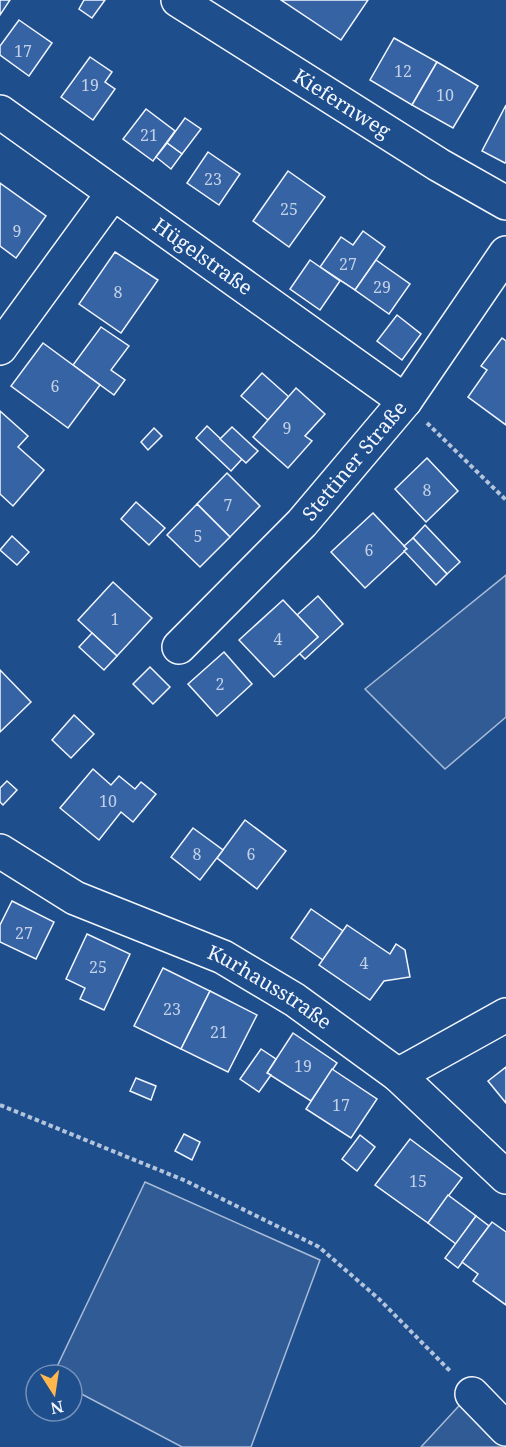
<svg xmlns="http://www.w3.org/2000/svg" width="506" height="1447" viewBox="0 0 506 1447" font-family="'Noto Serif',serif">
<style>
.built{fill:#305b95;stroke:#a8bbd7;stroke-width:1.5}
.building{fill:#3563a3;stroke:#f2f6ff;stroke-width:1.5}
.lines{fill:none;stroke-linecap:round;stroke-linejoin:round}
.minor-casing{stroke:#f2f6ff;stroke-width:36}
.path{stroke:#b3c4dc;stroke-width:4;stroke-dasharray:4.5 3;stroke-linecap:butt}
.minor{stroke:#1f4e8c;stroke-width:33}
.labels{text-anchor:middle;stroke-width:4.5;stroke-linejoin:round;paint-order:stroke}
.number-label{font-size:16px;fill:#c3d1e8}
.street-label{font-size:20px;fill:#f2f6ff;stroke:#1f4e8c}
</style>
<rect width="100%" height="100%" fill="#1f4e8c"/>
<g class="built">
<polygon points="506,575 506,717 445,769 365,689"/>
<polygon points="145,1182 320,1260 251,1447 182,1447 72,1389 72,1375 53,1375"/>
<polygon points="480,1383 506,1410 506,1447 421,1447"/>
</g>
<g class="building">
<polygon points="0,0 10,0 0,15"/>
<polygon points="84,0 105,0 92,18 79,9"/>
<polygon points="281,0 368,0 341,40"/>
<polygon points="19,20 52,43 29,76 0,55 0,46"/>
<polygon points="394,38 437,62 412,105 370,80"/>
<polygon points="90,57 112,72 105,82 115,89 93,120 61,97"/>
<polygon points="437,62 478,86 453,128 412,105"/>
<polygon points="506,105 506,162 505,163 482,151"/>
<polygon points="146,109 175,131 153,161 123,139"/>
<polygon points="185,118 201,129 182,154 167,143"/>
<polygon points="167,143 182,154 171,169 156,157"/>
<polygon points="208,152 240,174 219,205 187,183"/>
<polygon points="288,171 325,197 289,247 253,221"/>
<polygon points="0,183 46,216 16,258 0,246"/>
<polygon points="363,231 385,247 355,290 320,267 341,237 353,245"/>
<polygon points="115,252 158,280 121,333 79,304"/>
<polygon points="310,260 340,281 320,310 290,289"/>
<polygon points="376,260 410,284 389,314 355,290"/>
<polygon points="397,315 421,334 402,360 377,341"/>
<polygon points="101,327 129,346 111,370 125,380 114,395 73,365"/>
<polygon points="502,338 506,341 506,425 468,397 487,370 481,366"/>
<polygon points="43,343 100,385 68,428 11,386"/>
<polygon points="262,373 289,397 268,420 241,396"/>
<polygon points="296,388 325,414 305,436 312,441 288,468 253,437"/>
<polygon points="0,411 28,436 18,447 44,470 13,506 0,494"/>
<polygon points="207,426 242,459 231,471 196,438"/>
<polygon points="232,427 258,451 246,463 220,439"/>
<polygon points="154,428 162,436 148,450 141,442"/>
<polygon points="427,458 458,491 426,522 395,489"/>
<polygon points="227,473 260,506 230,537 197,504"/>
<polygon points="136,502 165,528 149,545 121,519"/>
<polygon points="197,504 230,537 200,567 167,535"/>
<polygon points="373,513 407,549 365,588 331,552"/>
<polygon points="425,525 460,562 447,574 413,538"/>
<polygon points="12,536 29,552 17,565 0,550"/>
<polygon points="413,538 447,574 436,585 404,551 407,549 404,546"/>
<polygon points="113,582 152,618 117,656 78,620"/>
<polygon points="318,596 343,624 305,659 299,653 318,637 297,615"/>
<polygon points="283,600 318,637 274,677 239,640"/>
<polygon points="92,633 117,656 104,670 79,647"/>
<polygon points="224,652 252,684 217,716 188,684"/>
<polygon points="150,667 170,687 153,704 133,684"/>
<polygon points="0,670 31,702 0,732"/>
<polygon points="74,715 94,734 71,758 52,740"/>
<polygon points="93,769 111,785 119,776 135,789 141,782 156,794 133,822 121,812 99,840 60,808"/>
<polygon points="7,781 17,790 3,805 0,802 0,788"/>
<polygon points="245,820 286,851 257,889 217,858"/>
<polygon points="193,828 223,850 200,880 171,857"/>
<polygon points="12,901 54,922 36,959 0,942 0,925"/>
<polygon points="311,909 343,931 323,960 291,938"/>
<polygon points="347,925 390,954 396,944 405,950 410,977 384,981 370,1000 319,965"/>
<polygon points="87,934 130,954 104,1010 80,999 85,988 66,979"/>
<polygon points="163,968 210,991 181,1049 134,1026"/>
<polygon points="210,991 257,1015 228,1072 181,1049"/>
<polygon points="293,1033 337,1063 311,1101 267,1073"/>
<polygon points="261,1049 276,1059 267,1073 271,1075 259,1092 240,1079"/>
<polygon points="506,1067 506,1103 488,1081"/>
<polygon points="332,1069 377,1099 351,1138 306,1109"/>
<polygon points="136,1078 156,1086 151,1100 130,1091"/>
<polygon points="184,1134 200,1142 192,1160 175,1151"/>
<polygon points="360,1135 375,1147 357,1171 342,1159"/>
<polygon points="410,1139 462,1178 428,1223 375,1185"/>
<polygon points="448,1195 476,1216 456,1244 428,1223"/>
<polygon points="476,1216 489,1226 458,1268 445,1258"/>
<polygon points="492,1222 506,1232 506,1305 473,1281 478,1274 462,1262"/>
</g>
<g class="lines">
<g class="minor-casing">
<g id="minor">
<path id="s1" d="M178 0 439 165 506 203"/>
<path id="s2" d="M0 112 405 401"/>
<polyline points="0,348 113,193"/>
<path id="s3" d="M179 647 302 523 405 401 506 253"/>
<path id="s4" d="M0 851 75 898 223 957 295 1000 398 1075 506 1177"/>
<polyline points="398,1075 506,1015"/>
<polyline points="472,1394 506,1429"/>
</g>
</g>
<g class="path">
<polyline points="427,423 506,500"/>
<polyline points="0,1105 186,1181 319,1247 379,1299 450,1371"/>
</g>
<use href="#minor" class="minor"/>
</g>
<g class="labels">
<g class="number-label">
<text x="23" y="57">17</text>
<text x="403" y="77">12</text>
<text x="90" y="91">19</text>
<text x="445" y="101">10</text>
<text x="149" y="141">21</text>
<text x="213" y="185">23</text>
<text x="289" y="215">25</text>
<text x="17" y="237">9</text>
<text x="348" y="270">27</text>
<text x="382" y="293">29</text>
<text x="118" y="298">8</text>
<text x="55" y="392">6</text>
<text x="287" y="434">9</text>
<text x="427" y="496">8</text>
<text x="228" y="511">7</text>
<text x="198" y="542">5</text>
<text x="369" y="556">6</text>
<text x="115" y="625">1</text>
<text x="278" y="645">4</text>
<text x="220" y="690">2</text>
<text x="108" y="807">10</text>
<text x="197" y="860">8</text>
<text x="251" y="860">6</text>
<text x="24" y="939">27</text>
<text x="364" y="969">4</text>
<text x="98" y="973">25</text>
<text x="172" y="1015">23</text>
<text x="219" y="1038">21</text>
<text x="303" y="1072">19</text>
<text x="341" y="1111">17</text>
<text x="418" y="1187">15</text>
</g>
<g class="street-label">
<text dy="7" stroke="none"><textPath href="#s1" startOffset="194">Kiefernweg</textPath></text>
<text dy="7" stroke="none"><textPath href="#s2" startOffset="249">Hügelstraße</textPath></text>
<text dy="7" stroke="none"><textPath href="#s3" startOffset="256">Stettiner Straße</textPath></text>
<text dy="7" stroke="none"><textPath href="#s4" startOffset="303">Kurhausstraße</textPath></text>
</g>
</g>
<g transform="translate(54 1393) rotate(168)"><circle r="28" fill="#1f4e8c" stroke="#7391ba" stroke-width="1.5"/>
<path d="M0-4.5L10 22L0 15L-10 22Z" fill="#ffb74d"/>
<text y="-9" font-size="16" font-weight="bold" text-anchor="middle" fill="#f2f6ff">N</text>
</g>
</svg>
